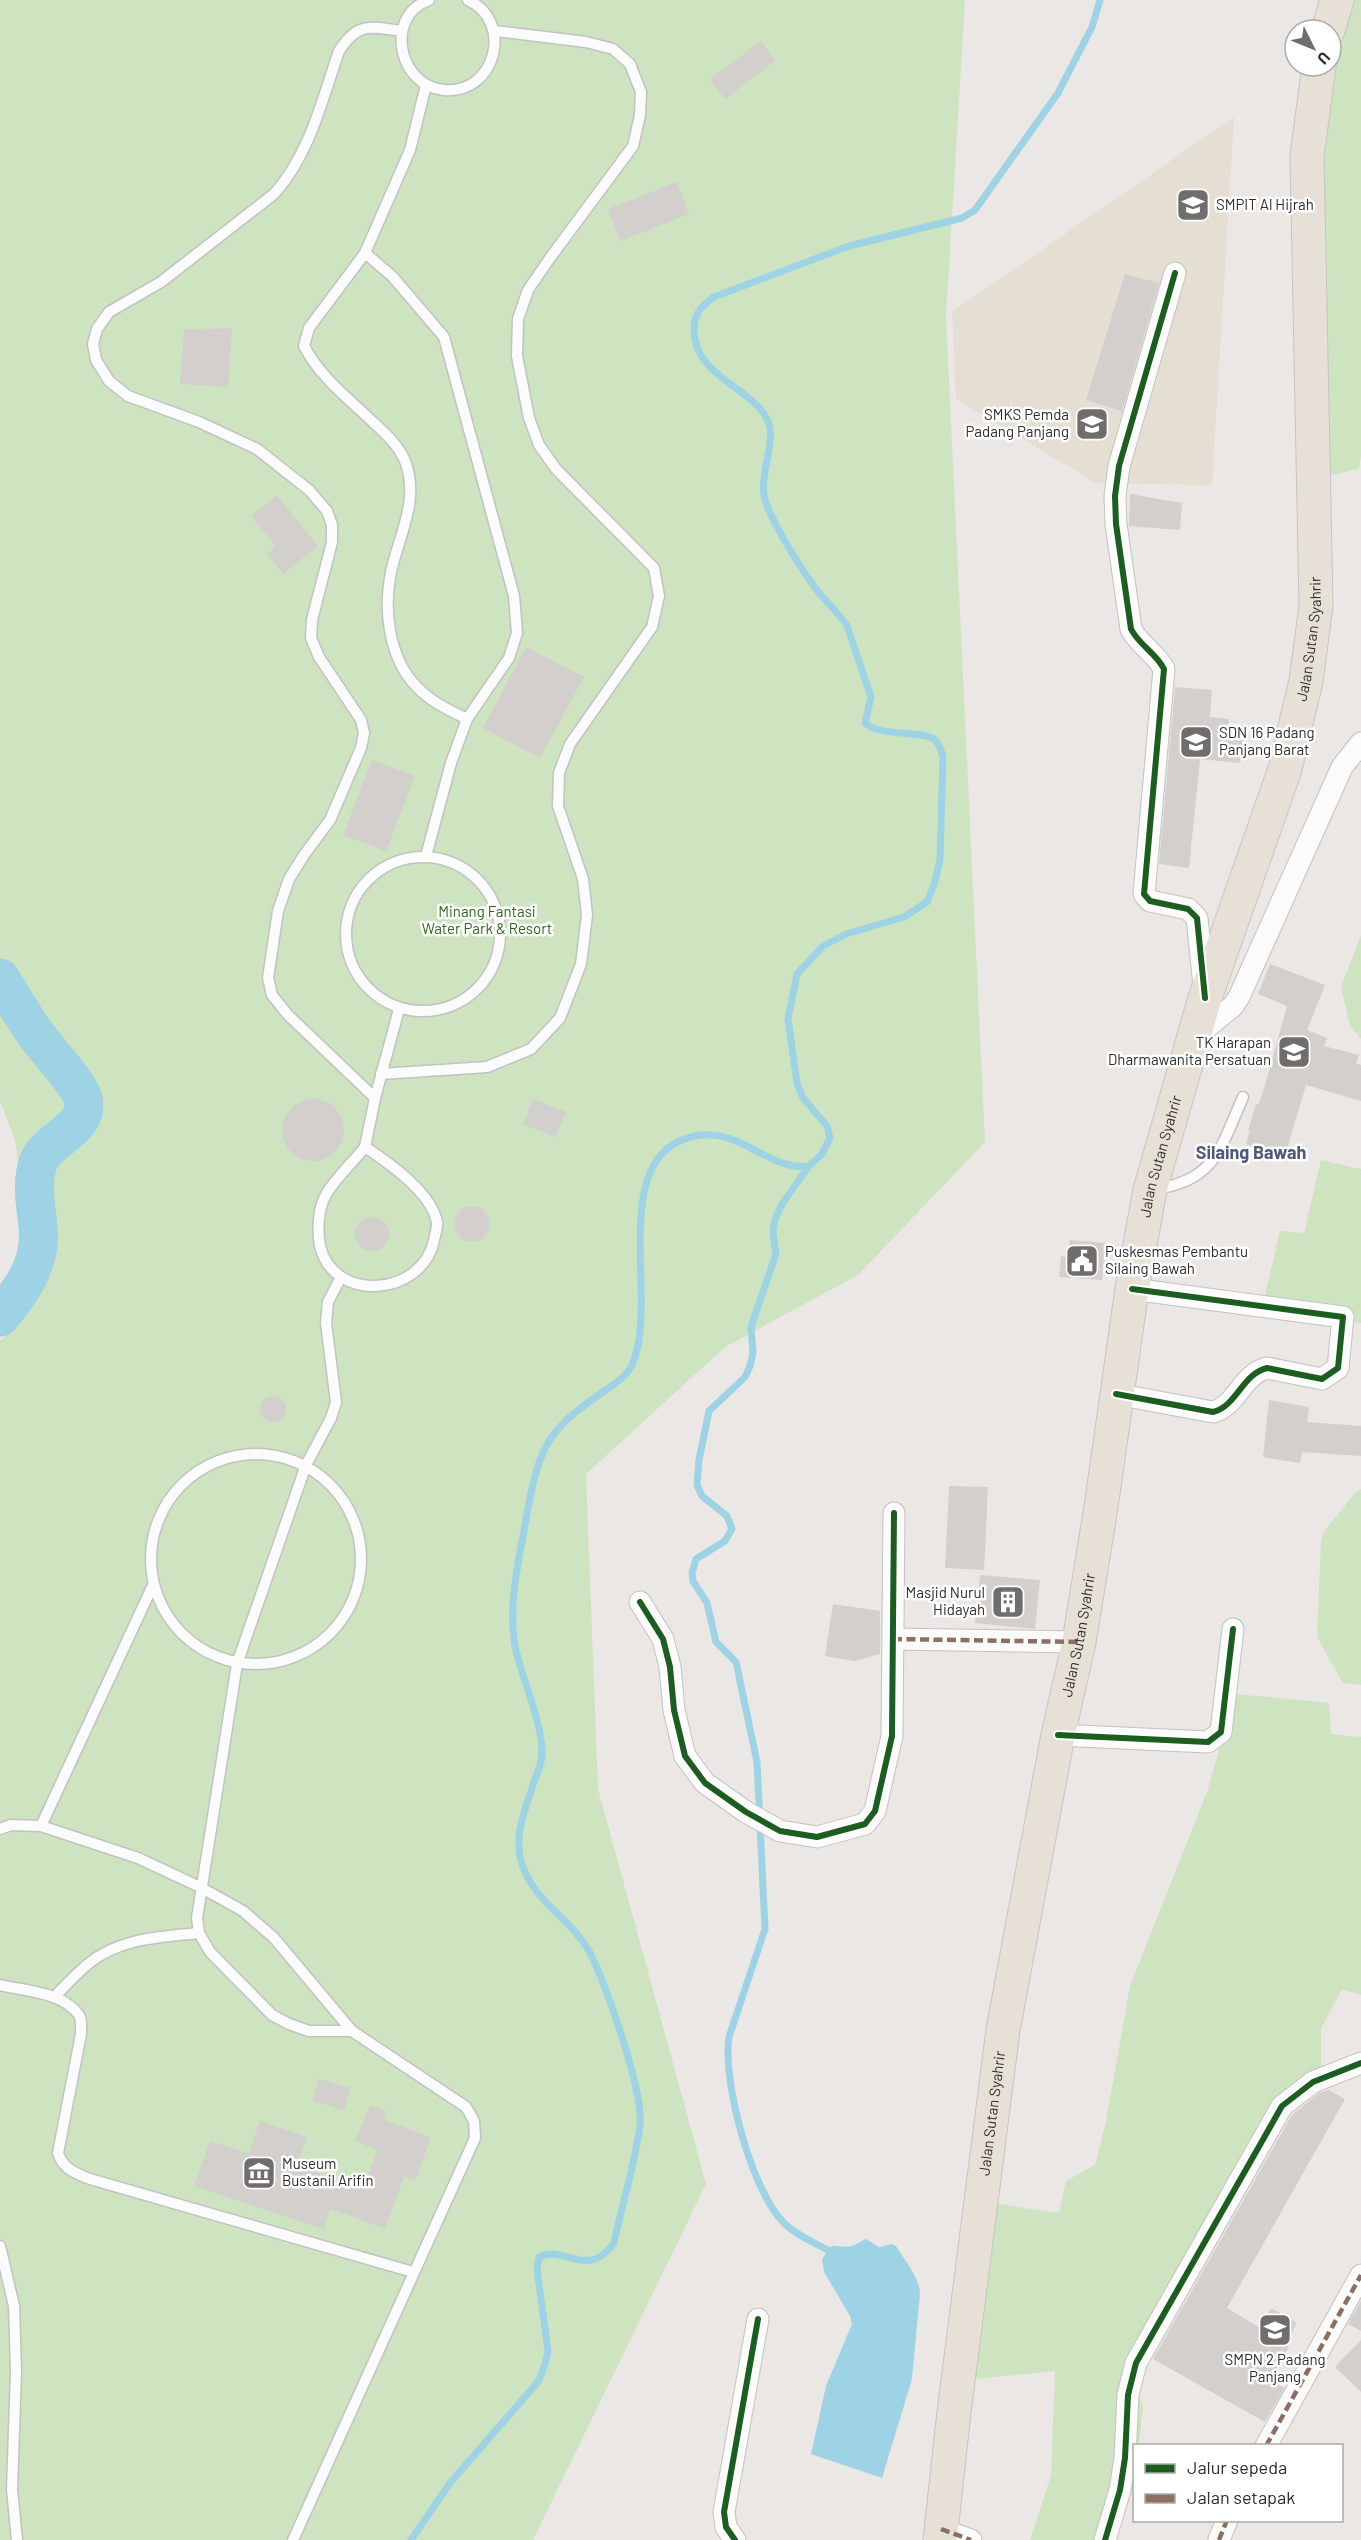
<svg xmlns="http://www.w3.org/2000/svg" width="1361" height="2540" viewBox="0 0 1361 2540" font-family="Barlow,sans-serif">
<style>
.education{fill:#e4ded3}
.green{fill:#cee3c0}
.water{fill:#9ed3e5}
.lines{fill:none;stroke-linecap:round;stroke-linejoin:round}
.stream{stroke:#9ed3e5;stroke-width:7}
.river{stroke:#9ed3e5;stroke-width:39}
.building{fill:#d2cfcd}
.service-casing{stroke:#c3c2c2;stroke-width:13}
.minor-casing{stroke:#c3c2c2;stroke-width:23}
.trunk-casing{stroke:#c6c4c3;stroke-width:35}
.service{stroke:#fcfbfb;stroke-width:10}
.minor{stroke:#fcfbfb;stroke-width:21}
.trunk{stroke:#e7e0d6;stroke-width:33}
.quiet{stroke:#8d6e63;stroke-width:4.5;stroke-dasharray:9 4.5;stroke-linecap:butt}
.cycleway-casing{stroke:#fff;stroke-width:10}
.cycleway{stroke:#1b5e20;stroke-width:6}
.labels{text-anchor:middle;stroke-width:5;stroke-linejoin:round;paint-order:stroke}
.poi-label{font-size:15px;fill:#2d2d2d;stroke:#fff;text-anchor:start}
.street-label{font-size:15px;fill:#2d2d2d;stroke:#fff}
.park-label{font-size:15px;fill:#2f6621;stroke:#fff}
.quarter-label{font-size:18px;font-weight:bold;fill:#50587b;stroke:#fff}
</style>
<rect width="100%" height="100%" fill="#eae7e4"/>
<polygon class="education" points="1234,117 1212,485 1096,483 956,399 952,312"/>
<g class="green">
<polygon points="0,0 965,0 946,317 985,1142 858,1275 725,1347 586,1474 598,1789 706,2184 533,2540 0,2540 0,1341 9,1332 34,1260 15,1140 0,1101"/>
<polygon points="1350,0 1361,0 1361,456 1359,468 1338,474 1319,475 1317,156 1331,55"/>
<polygon points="1361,935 1361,1039 1350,1025 1341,987"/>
<polygon points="1321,1160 1361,1169 1361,1323 1262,1308 1280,1231 1304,1233"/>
<polygon points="1361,1489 1361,1685 1343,1683 1317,1637 1321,1542 1323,1533 1356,1492"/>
<polygon points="1235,1694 1329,1703 1331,1734 1361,1737 1361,1995 1342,1989 1321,2029 1321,2079 1301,2089 1149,2351 1138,2393 1143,2407 1139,2445 1134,2446 1134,2472 1110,2540 1030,2540 1051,2475 1055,2371 966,2380 991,2203 1059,2213 1066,2181 1095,2165 1106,2121 1130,1986 1207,1792"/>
</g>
<path class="water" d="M866 2239 879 2247 892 2244 896 2246C904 2260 919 2276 920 2293L912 2379 882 2478 811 2454 826 2386 852 2324 850 2316 824 2272 822 2260C834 2237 833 2250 851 2246 856 2245 861 2241 866 2239Z"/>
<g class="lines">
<g class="stream">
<path d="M828 2250C813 2242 796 2235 784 2223 752 2192 722 2081 729 2037L765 1929 757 1762 736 1662 716 1642 707 1603 693 1581 692 1573 696 1559 725 1541 732 1529 727 1516 702 1496 697 1485 699 1460 709 1411 745 1377 750 1366 753 1353 751 1327 776 1254 773 1233 775 1219 782 1204 809 1166 822 1154 830 1138 827 1126 803 1098 797 1083 788 1019 797 974 823 946 846 934 904 917 927 902 935 882 940 859 943 756C941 750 939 743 934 739 918 730 880 737 865 723L871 697 847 626C840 614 830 606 821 595 805 576 772 523 765 500 758 475 778 440 767 419 752 388 694 376 694 330 694 314 701 306 714 297L849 246 962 218 975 210 1058 93 1092 27 1100 0"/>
<path d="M411 2540 450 2483 538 2382 545 2365 548 2351 537 2269 539 2257C566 2244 586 2281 614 2243 622 2204 635 2164 640 2125 644 2093 605 1980 589 1951 571 1919 536 1903 523 1867 512 1838 525 1810 534 1782 538 1772 543 1761 542 1750 540 1716 522 1679 515 1646 508 1606 518 1564 525 1525 529 1503 532 1481 540 1460 551 1428 577 1410 603 1392 613 1385 627 1376 632 1365 661 1302 604 1154 695 1136 741 1127 769 1172 809 1166"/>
</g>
<path class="river" d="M0 978C12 997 24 1018 37 1036 47 1050 80 1085 83 1099 90 1130 46 1139 38 1163 31 1185 36 1205 38 1227 42 1263 22 1290 0 1317"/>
</g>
<g class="building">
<polygon points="761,41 775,61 725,99 710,79"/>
<polygon points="677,182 689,214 620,241 608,209"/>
<polygon points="1125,274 1159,283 1122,411 1086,400"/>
<polygon points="232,328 228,387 180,384 184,330"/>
<polygon points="1130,494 1182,503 1180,530 1129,526"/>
<polygon points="277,495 318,546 283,574 267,554 276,547 251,516"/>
<polygon points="526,647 584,677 540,758 483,728"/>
<polygon points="1175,687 1212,690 1210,717 1229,719 1227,732 1243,733 1240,763 1200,759 1189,868 1159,864"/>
<polygon points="372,760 415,776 386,851 343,835"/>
<polygon points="1270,964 1325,985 1307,1030 1327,1038 1324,1046 1359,1055 1356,1063 1361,1065 1361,1101 1306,1085 1285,1156 1246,1144 1250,1131 1248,1131 1256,1104 1258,1105 1263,1092 1287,1006 1258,994"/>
<circle cx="313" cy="1130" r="31"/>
<polygon points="533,1099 566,1112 556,1137 523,1124"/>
<circle cx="472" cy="1224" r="18"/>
<circle cx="372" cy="1234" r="17"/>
<polygon points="1070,1240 1105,1243 1102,1280 1059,1277 1061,1256 1068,1257"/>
<circle cx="273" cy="1409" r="13"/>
<polygon points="1269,1400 1309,1407 1307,1422 1361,1426 1361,1456 1302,1452 1300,1463 1263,1457"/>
<polygon points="949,1486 988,1487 984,1570 945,1568"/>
<polygon points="980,1575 1040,1580 1035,1629 975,1623"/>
<polygon points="833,1604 880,1611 880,1654 855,1661 825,1656"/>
<polygon points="319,2079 351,2088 344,2110 313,2101"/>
<polygon points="1329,2090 1345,2099 1227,2308 1260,2328 1271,2308 1297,2323 1285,2345 1289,2347 1270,2380 1284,2388 1265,2422 1153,2359 1292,2115 1319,2093"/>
<polygon points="370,2105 386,2111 383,2119 431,2138 415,2181 404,2177 385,2228 330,2209 324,2229 194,2186 210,2141 249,2154 260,2121 307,2137 297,2166 363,2188 378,2150 355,2141"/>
<polygon points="1361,2301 1361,2331 1348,2324"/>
<polygon points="1361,2340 1361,2392 1335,2367"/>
</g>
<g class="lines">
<g class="service-casing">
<g id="service">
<path d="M429 0C384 16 398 86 444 90 495 95 515 22 468 0"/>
<path d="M426 85 410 150 365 253 309 328 304 346C320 377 349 399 374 423 386 434 399 446 405 461 420 500 399 535 391 572 383 610 389 659 417 687 431 702 449 710 467 719"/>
<polyline points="365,253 392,276 444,337 514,596 517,633 509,658 467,719 451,763 426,856"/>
<circle cx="423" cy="934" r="77"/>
<polyline points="381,1074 487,1067 531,1049 560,1018 581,964 587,915 583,879 558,806 559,773 570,744 652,627 659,596 654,568 556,469 539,445 529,418 517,356 518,319 528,290 550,258 633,146 640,115 641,92 630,64 613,49 586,42 495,31"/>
<path d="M375 1098 288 1015 272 995 268 978 278 911 289 879 304 855 330 820 361 748 364 733 361 720 319 657 311 638 312 620 332 542V525L327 511 309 490 257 449 199 422 128 396 109 381 96 360 93 344 97 329 109 312 161 282 274 194C310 154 322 100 339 51 358 21 371 27 402 31"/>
<path d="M365 1147C389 1163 431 1192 437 1222 438 1227 435 1234 434 1240 423 1296 334 1304 320 1246 317 1230 318 1207 327 1193 335 1179 354 1161 365 1147Z"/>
<polyline points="365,1147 375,1098 399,1009"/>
<path d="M1154 1189C1215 1182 1221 1147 1243 1097"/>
<polyline points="341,1277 328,1302 326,1323 336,1402 331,1418 306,1465 237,1664 197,1918 199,1933 210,1952 272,2015 289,2024 309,2031 352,2031"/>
<circle cx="256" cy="1559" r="105"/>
<polyline points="41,1826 153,1585"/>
<polyline points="0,1829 11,1825 41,1826 138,1858 200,1887 243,1911 274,1938 352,2031 466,2107 474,2121 475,2138 293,2540"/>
<path d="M0 1985C25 1991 63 1992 79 2015 82 2020 81 2028 81 2034L58 2153C63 2169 75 2173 90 2179L413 2272"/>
<path d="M54 1997C65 1986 76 1974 88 1964 119 1938 161 1937 199 1933"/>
<polyline points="0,2246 14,2306 16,2371 12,2489 17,2540"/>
</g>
</g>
<g class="minor-casing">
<g id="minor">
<path d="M1175 273 1119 466 1115 496 1116 524 1131 629C1139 645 1156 653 1164 669L1144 894 1150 901 1188 909 1197 918 1204 986"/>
<polyline points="1195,1037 1233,1006 1239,997 1342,767 1361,743"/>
<path d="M1116 1394 1213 1412C1237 1406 1242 1374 1267 1368L1322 1379 1338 1368 1343 1317 1132 1289"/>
<polyline points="640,1602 663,1639 670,1667 674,1710 685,1756 705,1783 746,1812 780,1831 817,1837 865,1824 875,1811 892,1736 894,1513"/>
<polyline points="893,1639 1079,1642"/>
<polyline points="1058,1735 1208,1742 1221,1732 1233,1629"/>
<polyline points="1266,2446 1361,2275"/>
<polyline points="941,2529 971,2540"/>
<polyline points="735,2540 726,2527 724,2512 758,2319"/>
<polyline points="1105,2540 1120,2490 1125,2458 1128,2395 1136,2363 1282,2106 1313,2082 1361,2063"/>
<polyline points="1219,2540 1227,2520"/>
</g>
</g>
<g class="trunk-casing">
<g id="trunk">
<polyline points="1328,30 1337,0"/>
<path id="s1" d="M940 2540 954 2412 1003 2030 1058 1735 1079 1642 1101 1507 1132 1289 1150 1190 1205 998 1285 769 1306 681 1316 606 1307 156 1319 66"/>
</g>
</g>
<use href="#service" class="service"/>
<use href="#minor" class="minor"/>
<use href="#trunk" class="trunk"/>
<g class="quiet">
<polyline points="893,1639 1079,1642"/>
<polyline points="1266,2446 1361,2275"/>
<polyline points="941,2529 971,2540"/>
<polyline points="1219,2540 1227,2520"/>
</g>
<g class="cycleway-casing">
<g id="cycleway">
<path d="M1175 273 1119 466 1115 496 1116 524 1131 629C1139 645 1156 653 1164 669L1144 894 1150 901 1188 909 1197 918 1205 998"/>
<path d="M1116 1394 1213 1412C1237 1406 1242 1374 1267 1368L1322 1379 1338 1368 1343 1317 1132 1289"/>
<polyline points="640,1602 663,1639 670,1667 674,1710 685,1756 705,1783 746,1812 780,1831 817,1837 865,1824 875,1811 892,1736 894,1513"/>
<polyline points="1058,1735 1208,1742 1221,1732 1233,1629"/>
<polyline points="735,2540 726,2527 724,2512 758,2319"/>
<polyline points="1105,2540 1120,2490 1125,2458 1128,2395 1136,2363 1282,2106 1313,2082 1361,2063"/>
</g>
</g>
<use href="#cycleway" class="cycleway"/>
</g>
<defs>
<g id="school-square" transform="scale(1.725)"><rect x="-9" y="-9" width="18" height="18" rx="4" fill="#6f6e6d" stroke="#fff"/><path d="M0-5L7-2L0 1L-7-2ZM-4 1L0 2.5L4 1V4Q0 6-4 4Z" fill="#fff"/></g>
<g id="civic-square" transform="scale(1.725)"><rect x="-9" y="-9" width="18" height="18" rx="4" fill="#6f6e6d" stroke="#fff"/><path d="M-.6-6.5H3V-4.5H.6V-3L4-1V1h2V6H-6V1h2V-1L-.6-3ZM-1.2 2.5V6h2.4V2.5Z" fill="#fff"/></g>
<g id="building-square" transform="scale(1.725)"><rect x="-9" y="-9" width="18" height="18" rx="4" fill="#6f6e6d" stroke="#fff"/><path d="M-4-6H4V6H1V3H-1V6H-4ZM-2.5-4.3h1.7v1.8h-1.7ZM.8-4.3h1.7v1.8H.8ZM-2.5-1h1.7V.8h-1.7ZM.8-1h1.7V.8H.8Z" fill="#fff"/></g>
<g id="museum-square" transform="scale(1.725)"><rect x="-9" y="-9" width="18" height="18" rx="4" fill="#6f6e6d" stroke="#fff"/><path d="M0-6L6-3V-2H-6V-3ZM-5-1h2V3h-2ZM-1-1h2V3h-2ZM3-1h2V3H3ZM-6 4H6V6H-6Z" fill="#fff"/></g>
</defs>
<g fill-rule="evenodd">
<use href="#school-square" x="1193" y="205"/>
<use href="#school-square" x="1092" y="424"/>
<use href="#school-square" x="1196" y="742"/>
<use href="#school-square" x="1294" y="1052"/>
<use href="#civic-square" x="1082" y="1261"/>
<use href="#building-square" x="1008" y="1602"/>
<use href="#museum-square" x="259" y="2173"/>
<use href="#school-square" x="1275" y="2330"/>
</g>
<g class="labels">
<g class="poi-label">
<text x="1216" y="210">SMPIT Al Hijrah</text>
<text x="1069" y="420" text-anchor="end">SMKS Pemda<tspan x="1069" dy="17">Padang Panjang</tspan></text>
<text x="1219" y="738">SDN 16 Padang<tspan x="1219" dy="17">Panjang Barat</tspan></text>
<text x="1271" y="1048" text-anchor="end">TK Harapan<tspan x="1271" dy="17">Dharmawanita Persatuan</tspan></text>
<text x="1105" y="1257">Puskesmas Pembantu<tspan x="1105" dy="17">Silaing Bawah</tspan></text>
<text x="985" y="1598" text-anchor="end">Masjid Nurul<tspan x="985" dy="17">Hidayah</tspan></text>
<text x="282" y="2169">Museum<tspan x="282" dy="17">Bustanil Arifin</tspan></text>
<text x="1275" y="2365" text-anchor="middle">SMPN 2 Padang<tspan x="1275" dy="17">Panjang</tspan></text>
</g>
<g class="street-label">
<text dy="5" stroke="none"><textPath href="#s1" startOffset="1942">Jalan Sutan Syahrir</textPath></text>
<text dy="5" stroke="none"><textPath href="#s1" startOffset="1402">Jalan Sutan Syahrir</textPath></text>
<text dy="5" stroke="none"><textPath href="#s1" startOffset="916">Jalan Sutan Syahrir</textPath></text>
<text dy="5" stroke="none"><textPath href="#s1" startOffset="430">Jalan Sutan Syahrir</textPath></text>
</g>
<g class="park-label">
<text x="487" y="917">Minang Fantasi<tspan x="487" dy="17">Water Park &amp; Resort</tspan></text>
</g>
<g class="quarter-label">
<text x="1251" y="1159">Silaing Bawah</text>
</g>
</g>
<rect x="1133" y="2444" width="210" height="78" fill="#ffffff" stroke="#ababab" stroke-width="1.5"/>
<rect x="1145" y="2464" width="30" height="9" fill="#1b5e20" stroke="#ababab" stroke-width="1.5"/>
<text x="1187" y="2474" font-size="18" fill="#2d2d2d">Jalur sepeda</text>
<rect x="1145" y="2494" width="30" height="9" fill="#8d6e63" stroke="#ababab" stroke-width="1.5"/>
<text x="1187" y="2504" font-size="18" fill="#2d2d2d">Jalan setapak</text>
<g transform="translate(1313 48) rotate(133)"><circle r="28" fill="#ffffff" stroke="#ababab" stroke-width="1.5"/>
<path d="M0-4.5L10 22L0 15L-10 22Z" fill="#6f6e6d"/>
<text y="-9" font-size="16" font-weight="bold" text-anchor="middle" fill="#2d2d2d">U</text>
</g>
</svg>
